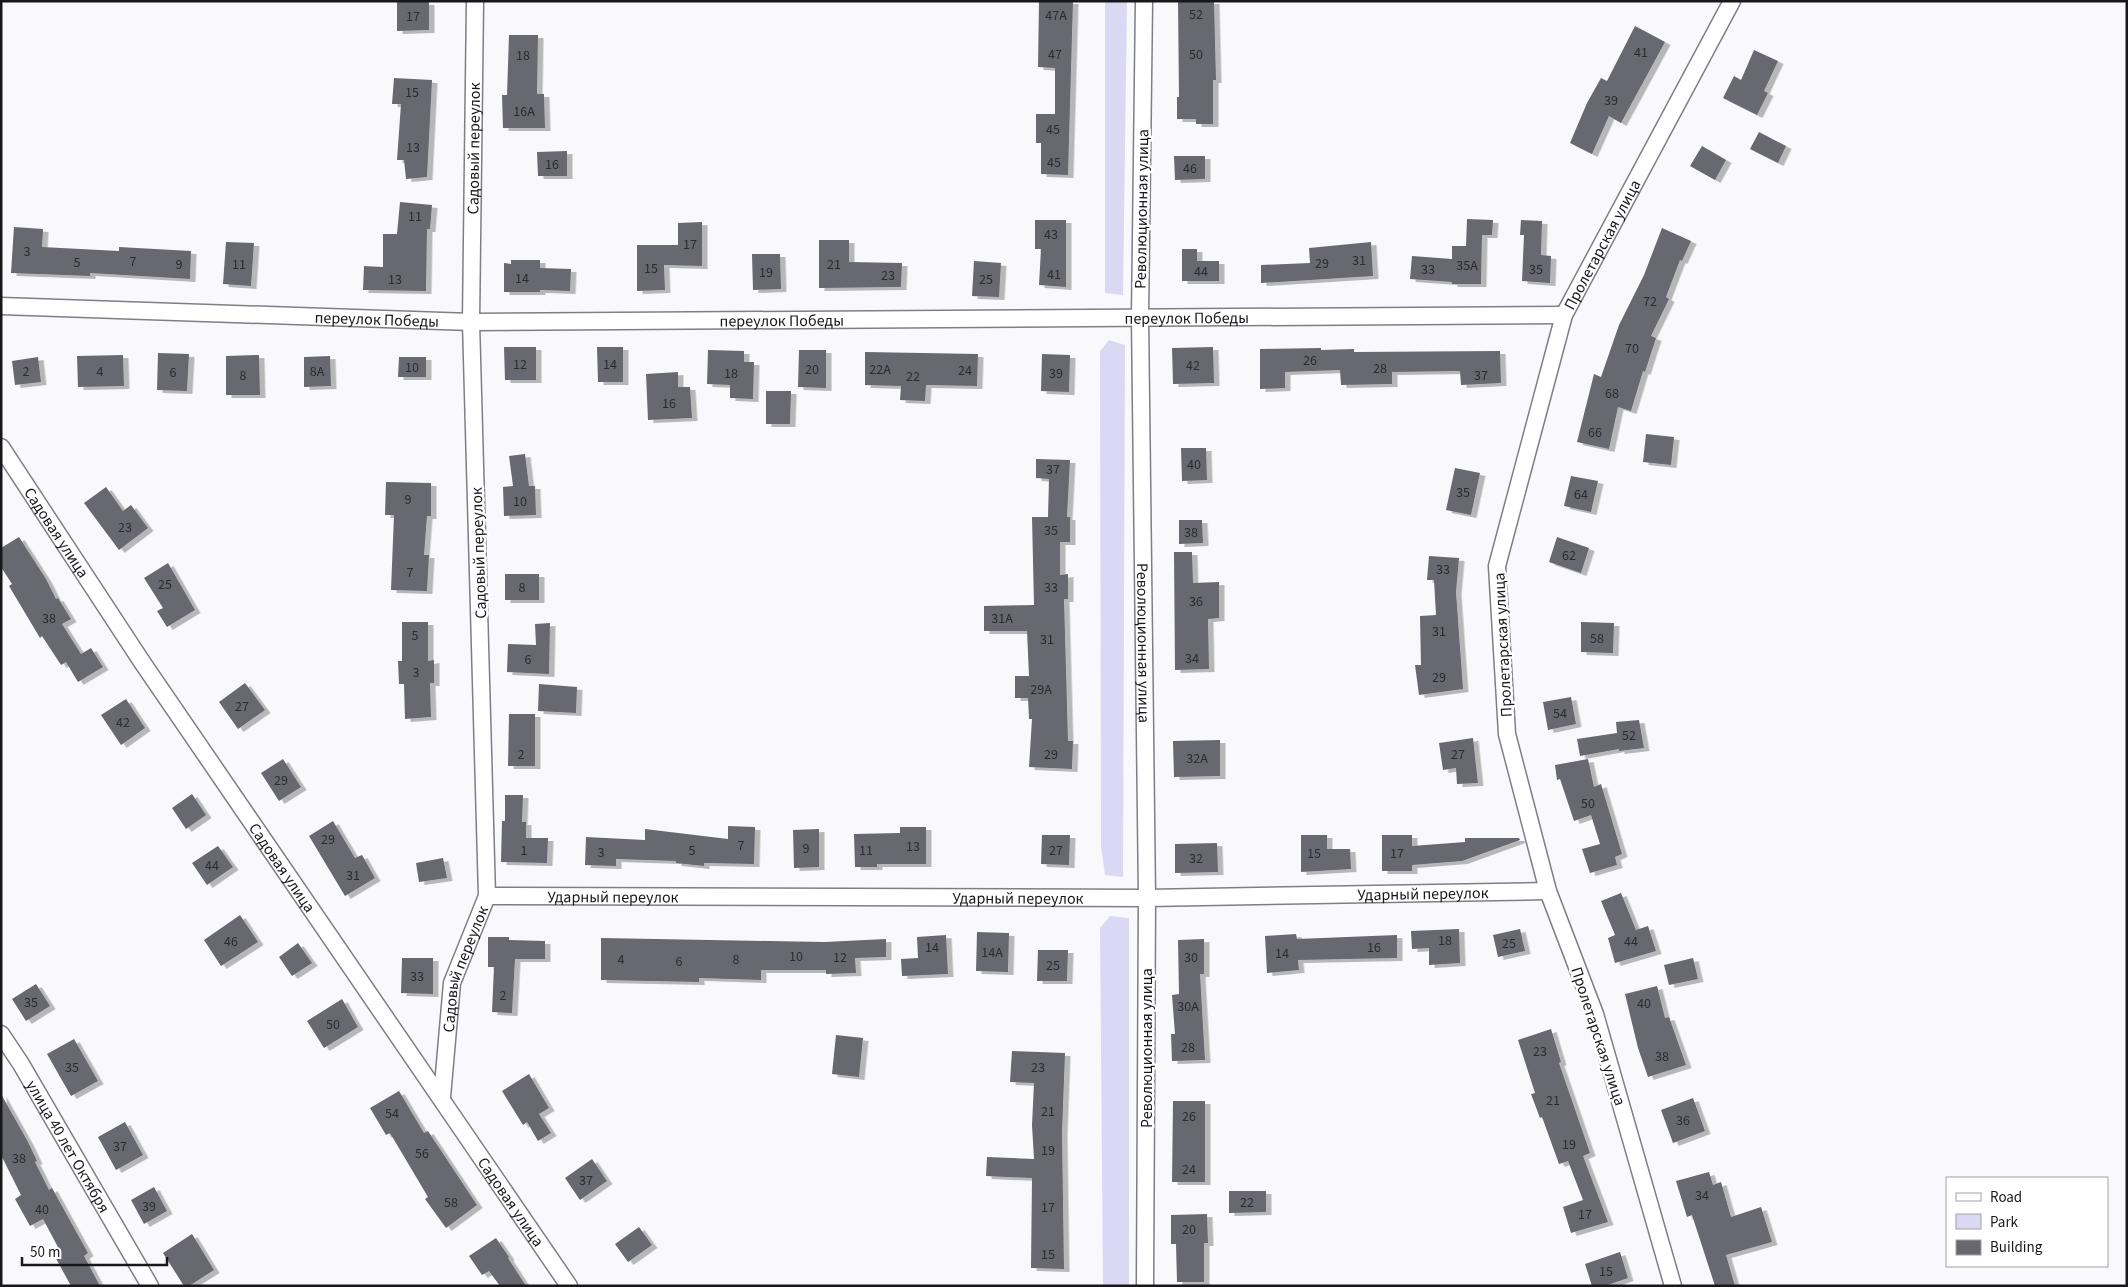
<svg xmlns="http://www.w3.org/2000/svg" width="2128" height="1287" viewBox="0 0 2128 1287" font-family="'Source Sans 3',sans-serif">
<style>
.green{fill:#dad8f3}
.building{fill:#686771;filter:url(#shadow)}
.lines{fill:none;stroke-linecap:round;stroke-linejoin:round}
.street-casing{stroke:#7e7e87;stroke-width:19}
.street{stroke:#fff;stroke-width:16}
.labels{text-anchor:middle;stroke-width:5;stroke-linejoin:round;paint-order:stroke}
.number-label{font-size:14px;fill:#2c2b30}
.street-label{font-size:16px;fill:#18171b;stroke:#fff}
</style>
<defs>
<filter id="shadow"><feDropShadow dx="5.5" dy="3" stdDeviation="0" flood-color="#0004"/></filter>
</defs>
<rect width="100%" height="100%" fill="#f9f9fd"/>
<g class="green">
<polygon points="1105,1 1127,1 1123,295 1105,293"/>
<polygon points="1109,340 1125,345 1123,877 1105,875 1101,846 1100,351"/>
<polygon points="1110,916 1129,918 1129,1286 1103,1286 1100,928"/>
</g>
<g class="building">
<polygon points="1039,1 1073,1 1068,175 1041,174 1041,143 1036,143 1036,114 1055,114 1055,68 1038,67"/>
<polygon points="1178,1 1214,1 1216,80 1213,80 1213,124 1196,124 1196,119 1177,119 1177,97 1179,97"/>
<polygon points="397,2 429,2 429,30 397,31"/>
<polygon points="1635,26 1665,42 1621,123 1609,116 1592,154 1570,143 1587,103 1601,78 1607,81"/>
<polygon points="509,35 538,35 537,94 544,94 545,128 503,128 502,95 507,95"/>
<polygon points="1754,50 1778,61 1764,91 1768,93 1757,115 1723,98 1734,76 1741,80"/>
<polygon points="394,78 432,80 427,177 406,179 404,160 397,160 401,104 392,104"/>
<polygon points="1759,132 1786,146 1778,163 1750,149"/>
<polygon points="1702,146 1726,160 1715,180 1690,166"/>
<polygon points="567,151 567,176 538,176 537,152"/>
<polygon points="1174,156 1205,156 1205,179 1175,180"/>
<polygon points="400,202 432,205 430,229 427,229 426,291 363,290 364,266 383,267 383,234 397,234"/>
<polygon points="1467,219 1493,220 1492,235 1482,235 1481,284 1452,284 1452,282 1410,279 1412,256 1452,259 1452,246 1466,246"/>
<polygon points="1035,220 1066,220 1066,287 1039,285 1041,249 1035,249"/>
<polygon points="1521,220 1542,221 1541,255 1551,256 1550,283 1522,281 1524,235 1520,235"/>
<polygon points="702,222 702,266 664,265 665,290 637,291 637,245 678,245 678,223"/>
<polygon points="14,227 43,229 42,247 119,251 119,247 191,251 190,279 90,273 90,276 11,273"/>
<polygon points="1662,228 1691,241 1682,261 1680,260 1666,297 1669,299 1651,336 1656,338 1645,372 1643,371 1631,411 1618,407 1609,449 1577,442 1594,374 1601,377 1619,325 1644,275"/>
<polygon points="819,240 849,240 849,262 902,263 901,287 819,288"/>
<polygon points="226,242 254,243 251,286 223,284"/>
<polygon points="1371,242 1373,276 1261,283 1261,265 1310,263 1309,248"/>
<polygon points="1182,249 1197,249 1197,261 1219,261 1219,281 1182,281"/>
<polygon points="752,254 780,254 781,289 753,290"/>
<polygon points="511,260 540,260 540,268 571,269 570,291 540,290 540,292 504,292 504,263 511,264"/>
<polygon points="974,261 1001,263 999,297 972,296"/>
<polygon points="504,347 536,347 536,380 505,380"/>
<polygon points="597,347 623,347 623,382 598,382"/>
<polygon points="1213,347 1214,383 1173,384 1172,348"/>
<polygon points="1321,348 1321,350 1354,349 1354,352 1500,351 1501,383 1461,385 1460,371 1392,372 1392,384 1341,385 1340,370 1285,372 1285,388 1260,389 1260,349"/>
<polygon points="708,350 744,351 744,362 754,362 753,399 730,398 730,385 707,384"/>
<polygon points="799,350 826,350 826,388 798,387"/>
<polygon points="865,352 978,354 977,386 926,385 925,401 900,400 901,386 865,385"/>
<polygon points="158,353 189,354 187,391 157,390"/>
<polygon points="1042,354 1070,355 1069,392 1041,391"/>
<polygon points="123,355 124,386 78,387 77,356"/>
<polygon points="259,355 260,395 226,395 226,356"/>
<polygon points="330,356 331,386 304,387 304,357"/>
<polygon points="38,357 41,382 15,385 12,361"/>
<polygon points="399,357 426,357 426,377 398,377"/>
<polygon points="678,372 678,387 690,387 692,418 648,420 646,374"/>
<polygon points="766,391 791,391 790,424 766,424"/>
<polygon points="1646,434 1674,437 1671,465 1643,462"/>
<polygon points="1181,448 1206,448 1207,480 1182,481"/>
<polygon points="525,454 529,486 535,486 536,515 504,516 503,487 513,486 509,456"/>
<polygon points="1036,459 1070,460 1067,517 1070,517 1070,542 1060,542 1060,575 1068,574 1068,599 1064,599 1068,741 1073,741 1072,769 1029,767 1032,719 1029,719 1028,698 1015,698 1015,676 1029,676 1027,631 984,631 984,606 1034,605 1032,517 1048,517 1049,479 1036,478"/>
<polygon points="1455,468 1480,473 1471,515 1446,510"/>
<polygon points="1571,476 1598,481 1591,512 1564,506"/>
<polygon points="386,482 431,483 431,516 427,516 424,555 429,555 427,591 391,590 394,515 385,515"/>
<polygon points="106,487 123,511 131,505 148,528 119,550 84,503"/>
<polygon points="1179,520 1202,520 1203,543 1179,544"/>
<polygon points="19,537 46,579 56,599 58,598 71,619 62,624 81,654 91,648 103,667 78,682 66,662 61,665 42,636 40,638 9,586 12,584 1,567 1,548"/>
<polygon points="1557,537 1589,548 1581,573 1549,562"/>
<polygon points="1174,552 1192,552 1193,583 1219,582 1219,618 1208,619 1209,669 1175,670"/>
<polygon points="1429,556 1459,558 1456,592 1463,689 1419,695 1415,665 1421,665 1420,616 1436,615 1434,580 1427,580"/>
<polygon points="168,563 195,610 167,627 157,611 163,608 144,578"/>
<rect x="505" y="574" width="34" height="26"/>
<polygon points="402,622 428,622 428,661 434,660 434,683 430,683 431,717 405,719 404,684 399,684 398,661 402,661"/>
<polygon points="1581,622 1614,623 1613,653 1581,652"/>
<polygon points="550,623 549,674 507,672 508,644 536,645 535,624"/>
<polygon points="245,683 265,710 238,729 219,702"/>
<polygon points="539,684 577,687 576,713 538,711"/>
<polygon points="1571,697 1576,724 1548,730 1543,702"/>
<polygon points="126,699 145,728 121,745 101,715"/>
<polygon points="509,714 535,714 535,766 508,766"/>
<polygon points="1639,720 1644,748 1619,751 1619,749 1580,756 1577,739 1617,733 1616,722"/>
<polygon points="1473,738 1478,783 1457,784 1456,768 1443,770 1439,743"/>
<polygon points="1220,740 1220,776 1174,777 1173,741"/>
<polygon points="283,759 301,787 279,801 261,773"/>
<polygon points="1588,759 1594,787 1601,784 1622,854 1615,857 1617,865 1590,873 1582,849 1600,844 1591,815 1574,821 1560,779 1557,780 1555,765"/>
<polygon points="192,794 206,815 186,829 172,808"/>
<polygon points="505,795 523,795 522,822 526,822 526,838 548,838 547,863 501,862 502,821 505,821"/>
<polygon points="333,821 355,858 362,855 375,878 345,896 309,836"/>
<polygon points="728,826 755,827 754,864 704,863 704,866 676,863 676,861 616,859 616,866 585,865 586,837 645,840 645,829 728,839"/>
<polygon points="900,827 926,827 926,864 877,864 877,867 855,867 854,834 900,833"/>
<polygon points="819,829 819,867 794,868 793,830"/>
<polygon points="1042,835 1070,835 1069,865 1041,864"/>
<polygon points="1301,835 1327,835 1327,849 1350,849 1351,869 1301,872"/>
<polygon points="1382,835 1412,835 1412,846 1465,842 1465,838 1519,838 1520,840 1462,861 1412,865 1412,871 1382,871"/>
<polygon points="1217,843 1218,872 1175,873 1175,844"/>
<polygon points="218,846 233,867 207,885 192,863"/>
<polygon points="443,858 447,878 419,882 416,863"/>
<polygon points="1621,893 1636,930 1648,926 1656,951 1615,963 1608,938 1615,935 1601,901"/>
<polygon points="240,915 258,942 221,966 204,940"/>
<polygon points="1459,929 1460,963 1429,965 1429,948 1412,949 1411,931"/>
<polygon points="1520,929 1525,951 1498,957 1493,935"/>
<polygon points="977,932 1009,933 1008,972 976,971"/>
<polygon points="1296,934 1297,939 1397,935 1397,958 1298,960 1299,970 1267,973 1265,936"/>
<polygon points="946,935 948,974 902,976 901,959 918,958 917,937"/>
<polygon points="488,937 509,937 509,940 545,941 545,959 515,959 512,1013 492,1012 494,967 488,967"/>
<polygon points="601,938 825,942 886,939 886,957 855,958 856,973 826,974 826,970 761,970 761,980 699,978 699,982 601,980"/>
<polygon points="1204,939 1204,974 1200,974 1205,1060 1172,1061 1171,1034 1175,1034 1172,995 1179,994 1178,940"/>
<polygon points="298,943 312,963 292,976 279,957"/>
<polygon points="1038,950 1068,950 1067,981 1037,981"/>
<polygon points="402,958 433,958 433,994 401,993"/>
<polygon points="1693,958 1698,979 1669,985 1664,965"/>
<polygon points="36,984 50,1006 26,1021 12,999"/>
<polygon points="1657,986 1665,1018 1669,1017 1686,1065 1648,1077 1638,1048 1625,994"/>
<polygon points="342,999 358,1027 324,1048 307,1021"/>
<polygon points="1551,1029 1561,1062 1559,1063 1590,1153 1583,1156 1608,1222 1571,1233 1563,1207 1583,1200 1568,1161 1559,1164 1542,1117 1540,1118 1531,1094 1535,1093 1518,1040"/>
<polygon points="836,1035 863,1038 859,1077 832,1074"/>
<polygon points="74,1039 98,1081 71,1096 47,1054"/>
<polygon points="1012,1051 1065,1053 1062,1133 1064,1269 1031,1268 1032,1178 986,1176 987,1157 1034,1159 1032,1125 1034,1083 1010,1082"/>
<polygon points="529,1074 549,1108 539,1114 551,1133 538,1141 527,1122 523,1125 502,1091"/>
<polygon points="399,1091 424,1133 428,1131 477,1205 446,1228 425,1199 428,1197 390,1133 386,1135 370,1108"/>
<polygon points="1,1094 28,1142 37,1161 35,1162 49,1190 52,1188 88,1253 84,1256 100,1286 71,1286 53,1253 59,1249 43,1219 30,1226 15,1199 21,1195 1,1155"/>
<polygon points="1693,1098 1705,1131 1673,1143 1661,1110"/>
<polygon points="1173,1101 1205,1101 1205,1182 1172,1182"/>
<polygon points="125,1122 143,1155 116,1170 98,1137"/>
<polygon points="592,1159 607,1181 580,1200 565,1178"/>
<polygon points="1709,1172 1713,1185 1721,1182 1731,1217 1761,1207 1772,1242 1726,1255 1735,1286 1715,1286 1692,1215 1687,1217 1676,1181"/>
<polygon points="154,1187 167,1211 144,1224 131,1200"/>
<polygon points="1229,1191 1266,1191 1266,1212 1229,1213"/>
<polygon points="1207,1214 1208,1243 1204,1243 1204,1282 1177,1282 1176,1244 1171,1244 1171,1215"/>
<polygon points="639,1227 652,1245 628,1262 615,1244"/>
<polygon points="192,1234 214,1270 189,1286 184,1286 163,1253"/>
<polygon points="496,1238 509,1257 508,1258 526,1286 500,1286 489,1271 482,1275 469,1256"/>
<polygon points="1620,1252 1628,1278 1605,1286 1592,1286 1585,1264"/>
</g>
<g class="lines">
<g class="street-casing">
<g id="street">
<path id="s1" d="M1144 1 1140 317 1147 898 1145 1286"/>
<path id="s2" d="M1 306 471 322 1564 315"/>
<path id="s3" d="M1 447 142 662 569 1286"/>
<path id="s4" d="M487 896 1147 898 1548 891"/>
<path id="s5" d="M1 1034 21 1064 150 1286"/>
<path id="s6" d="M442 1097 452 983 487 896 471 322 475 1"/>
<path id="s7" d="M1673 1286 1595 1014 1548 891 1507 734 1497 566 1564 315 1732 1"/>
</g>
</g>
<use href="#street" class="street"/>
</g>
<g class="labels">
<g class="number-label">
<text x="1196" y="19">52</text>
<text x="1056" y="20">47А</text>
<text x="413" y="21">17</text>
<text x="1641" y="57">41</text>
<text x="1055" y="59">47</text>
<text x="1196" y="59">50</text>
<text x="523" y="60">18</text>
<text x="412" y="97">15</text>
<text x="1611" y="105">39</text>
<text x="524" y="116">16А</text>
<text x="1053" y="134">45</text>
<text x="413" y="152">13</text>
<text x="1054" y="167">45</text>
<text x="552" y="169">16</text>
<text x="1190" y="173">46</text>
<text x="415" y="221">11</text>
<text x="1051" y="239">43</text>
<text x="690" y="249">17</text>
<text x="27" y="256">3</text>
<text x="1359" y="265">31</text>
<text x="133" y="266">7</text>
<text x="77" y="267">5</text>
<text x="1322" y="268">29</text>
<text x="179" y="269">9</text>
<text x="239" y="269">11</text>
<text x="834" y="269">21</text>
<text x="1467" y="270">35А</text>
<text x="651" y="273">15</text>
<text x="1428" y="274">33</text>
<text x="1536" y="274">35</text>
<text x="1201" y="276">44</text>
<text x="766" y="277">19</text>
<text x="1054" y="279">41</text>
<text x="888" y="280">23</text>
<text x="522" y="283">14</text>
<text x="395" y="284">13</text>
<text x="986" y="284">25</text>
<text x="1650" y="306">72</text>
<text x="1632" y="353">70</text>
<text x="1310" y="365">26</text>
<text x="520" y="369">12</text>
<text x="610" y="369">14</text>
<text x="1193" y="370">42</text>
<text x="412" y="372">10</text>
<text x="1380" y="373">28</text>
<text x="812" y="374">20</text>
<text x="880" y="374">22А</text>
<text x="965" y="375">24</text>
<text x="26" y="376">2</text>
<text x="100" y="376">4</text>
<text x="317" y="376">8А</text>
<text x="173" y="377">6</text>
<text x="731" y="378">18</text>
<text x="1056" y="378">39</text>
<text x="243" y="380">8</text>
<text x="1481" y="380">37</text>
<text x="913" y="381">22</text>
<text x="1612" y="398">68</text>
<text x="669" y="408">16</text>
<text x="1595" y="437">66</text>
<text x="1194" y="469">40</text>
<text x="1053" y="474">37</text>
<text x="1463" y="497">35</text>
<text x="1581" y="499">64</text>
<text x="408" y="504">9</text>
<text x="520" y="506">10</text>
<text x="125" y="532">23</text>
<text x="1051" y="535">35</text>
<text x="1191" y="537">38</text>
<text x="1569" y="560">62</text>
<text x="1443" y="574">33</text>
<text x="410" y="577">7</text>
<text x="165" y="589">25</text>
<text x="522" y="592">8</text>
<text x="1051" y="592">33</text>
<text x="1196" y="606">36</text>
<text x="49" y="623">38</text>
<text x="1002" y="623">31А</text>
<text x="1439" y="636">31</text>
<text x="415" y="640">5</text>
<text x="1597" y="643">58</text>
<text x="1047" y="644">31</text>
<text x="1192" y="663">34</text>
<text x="528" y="664">6</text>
<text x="416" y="677">3</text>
<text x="1439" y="682">29</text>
<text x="1041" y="694">29А</text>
<text x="242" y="711">27</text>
<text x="1560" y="718">54</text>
<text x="123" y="727">42</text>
<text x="1629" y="740">52</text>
<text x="521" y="759">2</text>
<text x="1051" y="759">29</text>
<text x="1458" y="759">27</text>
<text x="1197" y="763">32А</text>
<text x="281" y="785">29</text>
<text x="1588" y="808">50</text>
<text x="328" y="844">29</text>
<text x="741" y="850">7</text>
<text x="913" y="851">13</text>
<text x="806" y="853">9</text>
<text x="524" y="855">1</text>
<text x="692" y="855">5</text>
<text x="866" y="855">11</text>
<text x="1056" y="855">27</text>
<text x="601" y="857">3</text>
<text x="1314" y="858">15</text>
<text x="1397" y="858">17</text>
<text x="1196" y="863">32</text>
<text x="212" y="870">44</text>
<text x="353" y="880">31</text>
<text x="1445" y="945">18</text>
<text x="231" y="946">46</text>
<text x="1631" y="946">44</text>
<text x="1509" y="948">25</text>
<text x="932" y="952">14</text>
<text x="1374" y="952">16</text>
<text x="992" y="957">14А</text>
<text x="1282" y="958">14</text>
<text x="796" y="961">10</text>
<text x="840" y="962">12</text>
<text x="1191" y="962">30</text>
<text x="621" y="964">4</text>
<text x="736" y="964">8</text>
<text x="679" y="966">6</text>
<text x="1053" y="970">25</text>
<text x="417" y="981">33</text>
<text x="503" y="1000">2</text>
<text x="31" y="1007">35</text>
<text x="1644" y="1008">40</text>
<text x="1188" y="1011">30А</text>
<text x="333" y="1029">50</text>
<text x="1188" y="1052">28</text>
<text x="1540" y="1056">23</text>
<text x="1662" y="1061">38</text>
<text x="72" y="1072">35</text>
<text x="1038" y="1072">23</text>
<text x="1553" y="1105">21</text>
<text x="1048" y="1116">21</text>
<text x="392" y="1118">54</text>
<text x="1189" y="1121">26</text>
<text x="1683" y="1125">36</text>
<text x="1569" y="1149">19</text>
<text x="120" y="1151">37</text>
<text x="1048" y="1155">19</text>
<text x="422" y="1158">56</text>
<text x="19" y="1163">38</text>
<text x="1189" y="1174">24</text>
<text x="586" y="1185">37</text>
<text x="1702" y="1200">34</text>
<text x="451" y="1207">58</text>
<text x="1247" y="1207">22</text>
<text x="149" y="1211">39</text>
<text x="1048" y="1212">17</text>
<text x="42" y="1214">40</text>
<text x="1585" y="1219">17</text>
<text x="1189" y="1234">20</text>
<text x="1048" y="1259">15</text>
<text x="1606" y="1276">15</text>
</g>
<g class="street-label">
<text dy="6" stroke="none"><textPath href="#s6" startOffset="956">Садовый переулок</textPath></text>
<text transform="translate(1141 209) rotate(-89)" y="6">Революционная улица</text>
<text dy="6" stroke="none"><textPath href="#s7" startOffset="1085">Пролетарская улица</textPath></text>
<text dy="6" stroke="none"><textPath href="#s2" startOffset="1186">переулок Победы</textPath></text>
<text dy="6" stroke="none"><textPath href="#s2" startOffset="376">переулок Победы</textPath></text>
<text dy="6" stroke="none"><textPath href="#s2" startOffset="781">переулок Победы</textPath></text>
<text dy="6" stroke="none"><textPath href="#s3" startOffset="102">Садовая улица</textPath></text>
<text transform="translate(478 553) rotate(-92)" y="6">Садовый переулок</text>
<text dy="6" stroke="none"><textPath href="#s1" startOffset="642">Революционная улица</textPath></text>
<text transform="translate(1502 645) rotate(-93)" y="6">Пролетарская улица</text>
<text dy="6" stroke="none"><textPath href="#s3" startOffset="506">Садовая улица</textPath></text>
<text dy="6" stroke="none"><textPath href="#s4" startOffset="936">Ударный переулок</textPath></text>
<text dy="6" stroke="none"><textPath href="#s4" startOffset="126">Ударный переулок</textPath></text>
<text dy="6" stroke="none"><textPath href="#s4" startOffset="531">Ударный переулок</textPath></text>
<text dy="6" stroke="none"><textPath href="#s6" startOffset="131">Садовый переулок</textPath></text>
<text transform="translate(1599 1036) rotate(72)" y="6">Пролетарская улица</text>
<text transform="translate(1146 1048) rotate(-90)" y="6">Революционная улица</text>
<text dy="6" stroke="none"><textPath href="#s5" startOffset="131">улица 40 лет Октября</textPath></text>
<text dy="6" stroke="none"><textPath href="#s3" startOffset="911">Садовая улица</textPath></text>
</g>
</g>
<rect width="2128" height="1287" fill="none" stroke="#18171b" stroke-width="5"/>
<rect x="1946" y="1177" width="162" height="90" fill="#ffffff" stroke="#a3a2a4"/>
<rect x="1956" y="1193" width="25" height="8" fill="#ffffff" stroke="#a3a2a4"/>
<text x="1990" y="1202" font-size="15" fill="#18171b">Road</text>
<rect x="1956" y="1214" width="25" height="15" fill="#dad8f3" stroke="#a3a2a4"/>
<text x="1990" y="1227" font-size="15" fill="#18171b">Park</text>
<rect x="1956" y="1240" width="25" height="15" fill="#686771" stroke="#a3a2a4"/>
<text x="1990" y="1252" font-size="15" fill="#18171b">Building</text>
<path d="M22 1257v8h145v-8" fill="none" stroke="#18171b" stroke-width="2.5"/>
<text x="30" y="1257" font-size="15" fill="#18171b" stroke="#ffffff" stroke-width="4" paint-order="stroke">50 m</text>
</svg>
